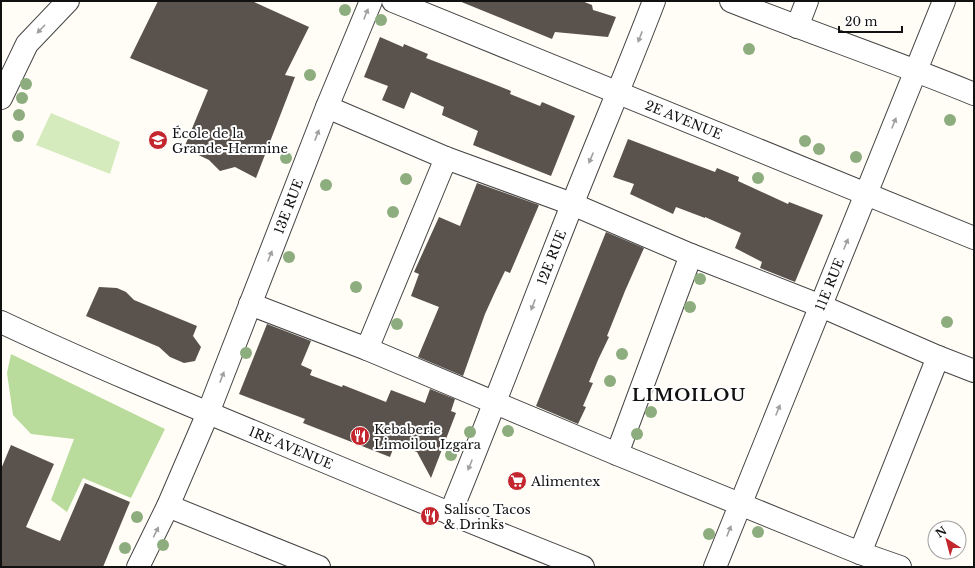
<svg xmlns="http://www.w3.org/2000/svg" width="975" height="568" viewBox="0 0 975 568" font-family="'Libre Baskerville',serif">
<style>
.green{fill:#d5ebbd}
.forest{fill:#b9dc9c}
.building{fill:#5a524d}
.lines{fill:none;stroke-linecap:round;stroke-linejoin:round}
.minor-casing{stroke:#444;stroke-width:24}
.minor{stroke:#fff;stroke-width:22}
.tree{fill:#8dad7f}
.oneway{fill:#a0a0a0}
.labels{text-anchor:middle;stroke-width:4;stroke-linejoin:round;paint-order:stroke}
.street-label{font-size:13px;fill:#111;stroke:#fff}
.poi-label{font-size:13px;fill:#111;stroke:#fff;text-anchor:start}
.district-label{font-size:17px;font-weight:bold;letter-spacing:1px;fill:#111;stroke:#fff}
</style>
<rect width="100%" height="100%" fill="#fffdf5"/>
<polygon class="green" points="51,113 120,142 110,174 36,145"/>
<polygon class="forest" points="11,354 165,429 131,498 83,478 67,512 51,500 74,439 31,434 13,415 7,373"/>
<g class="building">
<polygon points="158,1 252,1 309,27 285,75 295,77 256,178 235,167 220,171 209,160 184,148 208,90 130,58"/>
<polygon points="459,1 582,1 592,5 593,10 616,17 608,37 555,32 552,39"/>
<polygon points="380,37 403,47 404,44 428,54 426,58 486,81 511,91 510,94 540,106 542,102 575,116 551,176 473,145 478,131 442,115 444,107 411,92 404,109 382,100 388,86 364,77"/>
<polygon points="628,139 715,172 717,168 739,177 738,181 788,204 789,202 823,215 795,282 760,268 762,262 735,248 741,233 705,217 705,218 676,207 673,214 630,194 634,184 613,177"/>
<polygon points="477,183 539,205 510,273 505,271 495,292 485,314 463,376 418,357 439,307 411,296 419,274 414,272 439,217 460,226"/>
<polygon points="606,232 644,248 625,291 607,336 609,337 598,360 589,382 593,383 583,406 586,407 578,424 536,406"/>
<polygon points="99,287 117,288 126,292 134,300 197,326 193,336 201,347 195,361 184,363 170,357 159,347 86,316"/>
<polygon points="267,324 311,341 301,365 312,370 310,375 342,387 343,385 386,402 391,390 425,403 430,389 455,399 451,411 456,413 431,478 417,452 395,444 390,457 303,423 305,419 239,394"/>
<polygon points="11,445 54,464 26,527 60,541 85,483 130,502 103,567 1,567 1,469"/>
</g>
<g class="lines">
<g class="minor-casing">
<g id="minor">
<path id="s1" d="M393 1 974 238"/>
<path d="M731 1C811 33 894 61 974 94"/>
<polyline points="797,27 807,1"/>
<polyline points="1,98 27,44 68,1"/>
<polyline points="327,107 446,158 572,204 691,255 821,306 938,357 974,371"/>
<polyline points="250,304 367,349 617,454 860,553 900,567"/>
<path id="s2" d="M1 322C88 363 177 400 266 437 371 481 477 525 583 567"/>
<polyline points="367,349 446,158"/>
<polyline points="617,454 691,255"/>
<polyline points="168,506 319,567"/>
<path id="s3" d="M450 514C492 412 531 308 572 205 599 137 628 69 654 1"/>
<polyline points="860,553 938,357"/>
<path id="s4" d="M138 567 168 506 208 413 327 107 371 1"/>
<path id="s5" d="M715 567 944 1"/>
</g>
</g>
<use href="#minor" class="minor"/>
</g>
<g class="tree">
<circle cx="345" cy="10" r="6"/>
<circle cx="381" cy="20" r="6"/>
<circle cx="749" cy="49" r="6"/>
<circle cx="310" cy="75" r="6"/>
<circle cx="26" cy="84" r="6"/>
<circle cx="22" cy="98" r="6"/>
<circle cx="19" cy="115" r="6"/>
<circle cx="950" cy="120" r="6"/>
<circle cx="18" cy="136" r="6"/>
<circle cx="805" cy="141" r="6"/>
<circle cx="819" cy="149" r="6"/>
<circle cx="856" cy="157" r="6"/>
<circle cx="286" cy="158" r="6"/>
<circle cx="758" cy="178" r="6"/>
<circle cx="406" cy="179" r="6"/>
<circle cx="326" cy="185" r="6"/>
<circle cx="393" cy="212" r="6"/>
<circle cx="289" cy="257" r="6"/>
<circle cx="700" cy="279" r="6"/>
<circle cx="356" cy="287" r="6"/>
<circle cx="690" cy="307" r="6"/>
<circle cx="947" cy="322" r="6"/>
<circle cx="397" cy="324" r="6"/>
<circle cx="246" cy="353" r="6"/>
<circle cx="622" cy="354" r="6"/>
<circle cx="610" cy="381" r="6"/>
<circle cx="651" cy="412" r="6"/>
<circle cx="508" cy="431" r="6"/>
<circle cx="470" cy="432" r="6"/>
<circle cx="637" cy="434" r="6"/>
<circle cx="451" cy="455" r="6"/>
<circle cx="137" cy="517" r="6"/>
<circle cx="758" cy="532" r="6"/>
<circle cx="709" cy="534" r="6"/>
<circle cx="163" cy="545" r="6"/>
<circle cx="125" cy="548" r="6"/>
</g>
<defs><path id="oneway-solid" d="M-6-.8H1V-3.2L6.5 0L1 3.2V.8H-6Z"/></defs>
<g class="oneway">
<use href="#oneway-solid" transform="translate(366 14) rotate(-68)"/>
<use href="#oneway-solid" transform="translate(41 29) rotate(134)"/>
<use href="#oneway-solid" transform="translate(640 37) rotate(111)"/>
<use href="#oneway-solid" transform="translate(894 123) rotate(-68)"/>
<use href="#oneway-solid" transform="translate(317 135) rotate(-69)"/>
<use href="#oneway-solid" transform="translate(591 158) rotate(113)"/>
<use href="#oneway-solid" transform="translate(846 244) rotate(-68)"/>
<use href="#oneway-solid" transform="translate(270 256) rotate(-68)"/>
<use href="#oneway-solid" transform="translate(533 305) rotate(111)"/>
<use href="#oneway-solid" transform="translate(222 377) rotate(-69)"/>
<use href="#oneway-solid" transform="translate(778 410) rotate(-68)"/>
<use href="#oneway-solid" transform="translate(470 465) rotate(112)"/>
<use href="#oneway-solid" transform="translate(729 531) rotate(-68)"/>
<use href="#oneway-solid" transform="translate(156 532) rotate(-64)"/>
</g>
<defs>
<g id="school-disc" transform="scale(1)"><circle r="9.5" fill="#c4262e" stroke="#fff"/><path d="M0-5L7-2L0 1L-7-2ZM-4 1L0 2.5L4 1V4Q0 6-4 4Z" fill="#fff"/></g>
<g id="restaurant-disc" transform="scale(1)"><circle r="9.5" fill="#c4262e" stroke="#fff"/><path d="M-5-6h1v4h1v-4h1v4h1v-4h1v5L-1.5 .5V6h-2V.5L-5-1ZM5-6V6H3V1.5H1.5Q1.5-4 5-6Z" fill="#fff"/></g>
<g id="supermarket-disc" transform="scale(1)"><circle r="9.5" fill="#c4262e" stroke="#fff"/><path d="M-6-5.5h2.5l.6 2H6L4.5 2H-2.5L-4.4-4H-6ZM-1.5 3.2a1.3 1.3 0 1 0 .1 0ZM3 3.2a1.3 1.3 0 1 0 .1 0Z" fill="#fff"/></g>
</defs>
<g fill-rule="evenodd">
<use href="#school-disc" x="158" y="140"/>
<use href="#restaurant-disc" x="360" y="436"/>
<use href="#supermarket-disc" x="517" y="481"/>
<use href="#restaurant-disc" x="430" y="516"/>
</g>
<g class="labels">
<g class="street-label">
<text dy="5" stroke="none"><textPath href="#s1" startOffset="314">2E AVENUE</textPath></text>
<text dy="5" stroke="none"><textPath href="#s4" startOffset="391">13E RUE</textPath></text>
<text dy="5" stroke="none"><textPath href="#s3" startOffset="276">12E RUE</textPath></text>
<text dy="5" stroke="none"><textPath href="#s5" startOffset="305">11E RUE</textPath></text>
<text dy="5" stroke="none"><textPath href="#s2" startOffset="316">1RE AVENUE</textPath></text>
</g>
<g class="poi-label">
<text x="172" y="138">École de la<tspan x="172" dy="15">Grande-Hermine</tspan></text>
<text x="374" y="434">Kebaberie<tspan x="374" dy="15">Limoilou Izgara</tspan></text>
<text x="531" y="486">Alimentex</text>
<text x="444" y="514">Salisco Tacos<tspan x="444" dy="15">&amp; Drinks</tspan></text>
</g>
<g class="district-label">
<text x="689" y="401">LIMOILOU</text>
</g>
</g>
<rect width="975" height="568" fill="none" stroke="#111111" stroke-width="4"/>
<g transform="translate(947 540) rotate(324)"><circle r="19" fill="#ffffff" stroke="#a0a0a0"/>
<path d="M0-3L7 15L0 10L-7 15Z" fill="#c4262e"/>
<text y="-6" font-size="11" font-weight="bold" text-anchor="middle" fill="#111111">N</text>
</g>
<path d="M839 26v6h63v-6" fill="none" stroke="#111111" stroke-width="2"/>
<text x="845" y="26" font-size="12" fill="#111111" stroke="#ffffff" stroke-width="3" paint-order="stroke">20 m</text>
</svg>
